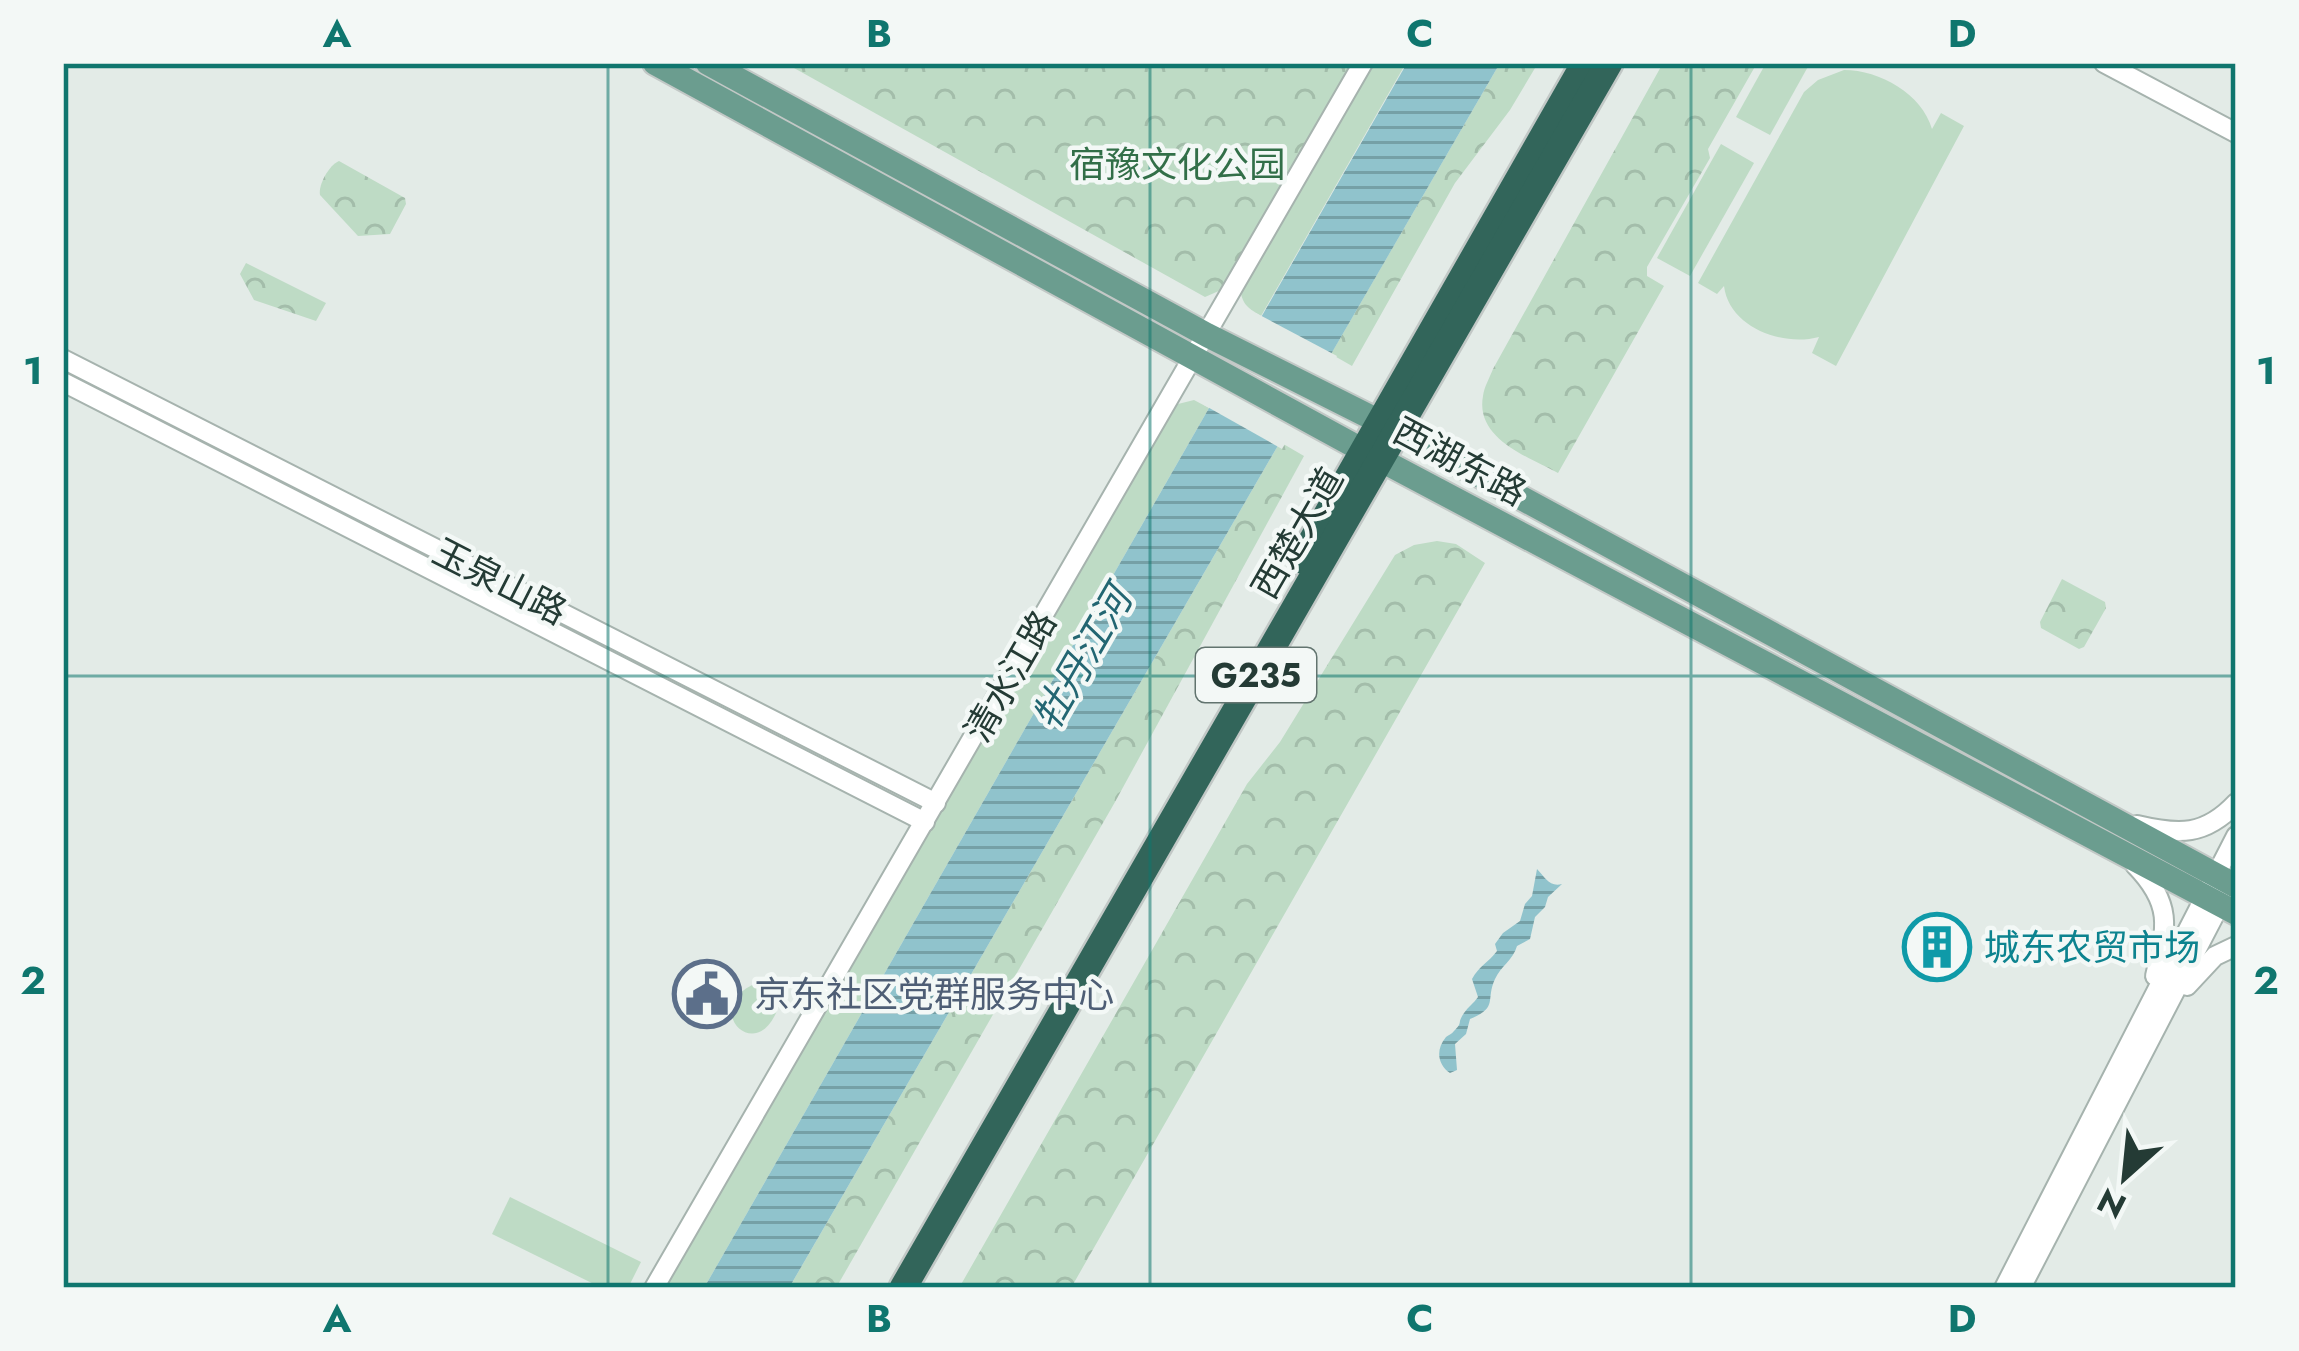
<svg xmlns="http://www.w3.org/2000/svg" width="2299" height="1351" viewBox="0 0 2299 1351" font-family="Jost,'Noto Sans SC',sans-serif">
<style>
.grass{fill:#bedbc5}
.park{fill:url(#park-crowns)}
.water{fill:url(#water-rules)}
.pier{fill:#e3ebe7}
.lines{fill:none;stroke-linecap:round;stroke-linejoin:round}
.minor-casing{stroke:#a6b3ae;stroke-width:22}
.major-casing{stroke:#c2c8c6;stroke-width:28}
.highway-casing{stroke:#c2c8c6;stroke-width:32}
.minor{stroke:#fff;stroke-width:18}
.major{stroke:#6b9d8f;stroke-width:24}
.highway{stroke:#32655a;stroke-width:27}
.grid{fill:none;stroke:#0f766e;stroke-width:3;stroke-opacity:0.55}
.labels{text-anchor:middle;stroke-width:9;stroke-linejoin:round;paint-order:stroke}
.shield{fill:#f3f8f6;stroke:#62746f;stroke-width:3}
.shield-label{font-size:33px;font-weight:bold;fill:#243b35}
.park-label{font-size:36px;fill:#326f48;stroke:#f3f8f6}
.street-label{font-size:36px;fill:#243b35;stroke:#f3f8f6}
.culture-label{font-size:36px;fill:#0d838f;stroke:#f3f8f6;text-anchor:start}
.service-label{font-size:36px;fill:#4e5e75;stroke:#f3f8f6;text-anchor:start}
.water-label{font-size:39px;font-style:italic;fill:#236672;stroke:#f3f8f6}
.neatline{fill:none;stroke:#0f766e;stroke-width:4.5}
.grid-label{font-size:39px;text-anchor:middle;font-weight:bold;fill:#0f766e}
</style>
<defs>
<pattern id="park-crowns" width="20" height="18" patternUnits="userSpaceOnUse" patternTransform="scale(3)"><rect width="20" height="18" fill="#bedbc5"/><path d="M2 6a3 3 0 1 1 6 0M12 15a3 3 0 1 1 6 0" fill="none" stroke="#a3bdaa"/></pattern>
<pattern id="water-rules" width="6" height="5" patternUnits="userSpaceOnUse" patternTransform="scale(3)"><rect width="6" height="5" fill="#90c3cc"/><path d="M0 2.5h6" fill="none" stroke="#75a0a6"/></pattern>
</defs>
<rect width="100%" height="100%" fill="#e3ebe7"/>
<g class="grass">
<path d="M1369 63H1406L1261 316C1246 307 1241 303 1240 285Z"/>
<polygon points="1766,63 1810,63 1770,135 1736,117"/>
<path d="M1844 70C1880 70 1922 94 1932 129L1941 113 1964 126 1836 366 1812 353 1819 337C1782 347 1729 327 1724 286L1717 294 1698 283 1804 92 1818 80Z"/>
<polygon points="1721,144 1754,163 1690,276 1657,258"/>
<polygon points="1194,400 1209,408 704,1288 659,1288 1174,405"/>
<path d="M755 984 772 990 779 1005C758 1070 699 1007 755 984Z"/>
<polygon points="510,1197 641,1262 628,1288 602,1288 492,1234"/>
</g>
<g class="park">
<polygon points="785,63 1351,63 1221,290 1205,297"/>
<polygon points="1500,63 1538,63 1510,110 1455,183 1352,366 1331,354"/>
<path d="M1663 63H1757L1708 149 1710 158 1647 267V276L1664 286 1558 473C1529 457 1475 439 1483 396 1484 387 1490 377 1493 369Z"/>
<path d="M339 161 405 198 406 204 390 234 358 236 320 195C318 185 329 165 339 161Z"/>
<polygon points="246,263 326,303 316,321 254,300 240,274"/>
<polygon points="1280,442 1304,456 1115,802 836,1288 789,1288"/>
<polygon points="1437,541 1456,544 1485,563 1071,1288 959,1288 1247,784 1280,742 1395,555 1414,545"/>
<polygon points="2062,579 2105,602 2106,608 2084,647 2079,649 2041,628 2040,622"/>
</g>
<g class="water">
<polygon points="1407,63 1500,63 789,1288 704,1288"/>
<path d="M1537 869C1544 876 1550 888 1562 884L1548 897 1545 907 1535 917 1530 939 1517 946C1513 960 1501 966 1495 979 1485 1001 1499 1007 1470 1019L1466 1034 1455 1044 1457 1070 1450 1073C1438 1065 1435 1050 1446 1037 1448 1035 1452 1034 1454 1031 1464 1021 1456 1025 1464 1013 1468 1007 1474 1003 1478 997L1472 979C1479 966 1489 962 1497 951L1495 944 1503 933 1520 921 1525 904 1532 896Z"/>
</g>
<polygon class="pier" points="1256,313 1337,356 1282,449 1204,405"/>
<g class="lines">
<g class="minor-casing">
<g id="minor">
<polyline points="2104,63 2236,133"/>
<polyline points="63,359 936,803"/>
<polyline points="63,382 925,822"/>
<path d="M2137 825C2179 835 2205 836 2236 803"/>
<path d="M2135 865C2173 904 2167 927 2155 976"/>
<polyline points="2187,986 2215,956 2236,946"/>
<polyline points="654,1288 1363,63"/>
<polyline points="2004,1288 2236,836"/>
<polyline points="2021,1288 2226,893"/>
</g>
</g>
<g class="major-casing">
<g id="major">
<polyline points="655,63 1364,451 2236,913"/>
<polyline points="708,63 1207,335 1398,431 2236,886"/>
</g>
</g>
<g class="highway-casing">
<g id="highway">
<polyline points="1301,560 1585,63"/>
<polyline points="903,1288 1609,63"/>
</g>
</g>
<use href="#minor" class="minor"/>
<use href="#major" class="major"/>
<use href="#highway" class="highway"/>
</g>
<path class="grid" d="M608 63V1288M1150 63V1288M1691 63V1288M63 676H2236"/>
<defs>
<g id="building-ring" transform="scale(3.45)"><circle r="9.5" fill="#f3f8f6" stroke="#0f9aa8" stroke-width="1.5"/><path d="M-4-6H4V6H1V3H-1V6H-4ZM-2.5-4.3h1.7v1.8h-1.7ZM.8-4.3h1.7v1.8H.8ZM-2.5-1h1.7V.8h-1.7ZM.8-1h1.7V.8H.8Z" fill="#0f9aa8"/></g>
<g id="civic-ring" transform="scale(3.45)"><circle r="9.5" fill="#f3f8f6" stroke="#5c6f8a" stroke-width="1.5"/><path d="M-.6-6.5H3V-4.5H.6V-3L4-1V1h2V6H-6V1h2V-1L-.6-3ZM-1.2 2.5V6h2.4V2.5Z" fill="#5c6f8a"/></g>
</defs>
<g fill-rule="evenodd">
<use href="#building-ring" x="1937" y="947"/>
<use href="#civic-ring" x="707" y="994"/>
</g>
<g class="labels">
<rect class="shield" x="1196" y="648" width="120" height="54" rx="9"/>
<g class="shield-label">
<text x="1256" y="687">G235</text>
</g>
<g class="park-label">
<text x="1177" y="177">宿豫文化公园</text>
</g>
<g class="street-label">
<text transform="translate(1460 461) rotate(28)" y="13">西湖东路</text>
<text transform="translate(1297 533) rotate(-60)" y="13">西楚大道</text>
<text transform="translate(500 581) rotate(27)" y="13">玉泉山路</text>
<text transform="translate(1010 676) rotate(-60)" y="13">清水江路</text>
</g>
<g class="culture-label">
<text x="1984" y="960">城东农贸市场</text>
</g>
<g class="service-label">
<text x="754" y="1007">京东社区党群服务中心</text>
</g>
<g class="water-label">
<text transform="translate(1082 658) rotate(-60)" y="14">牡丹江河</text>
</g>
</g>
<rect width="2299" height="1351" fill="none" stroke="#f3f8f6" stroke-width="132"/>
<g transform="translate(2125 1177) rotate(207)" stroke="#f3f8f6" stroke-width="9" paint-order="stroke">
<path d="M0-9L21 45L0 30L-21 45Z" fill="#243b35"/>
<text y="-18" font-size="33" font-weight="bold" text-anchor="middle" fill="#243b35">N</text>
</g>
<rect x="66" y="66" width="2167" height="1219" class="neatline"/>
<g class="grid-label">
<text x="337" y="47">A</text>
<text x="879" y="47">B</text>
<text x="1420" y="47">C</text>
<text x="1962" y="47">D</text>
<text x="33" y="384">1</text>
<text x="2266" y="384">1</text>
<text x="33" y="994">2</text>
<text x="2266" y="994">2</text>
<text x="337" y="1332">A</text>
<text x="879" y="1332">B</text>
<text x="1420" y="1332">C</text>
<text x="1962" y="1332">D</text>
</g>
</svg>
